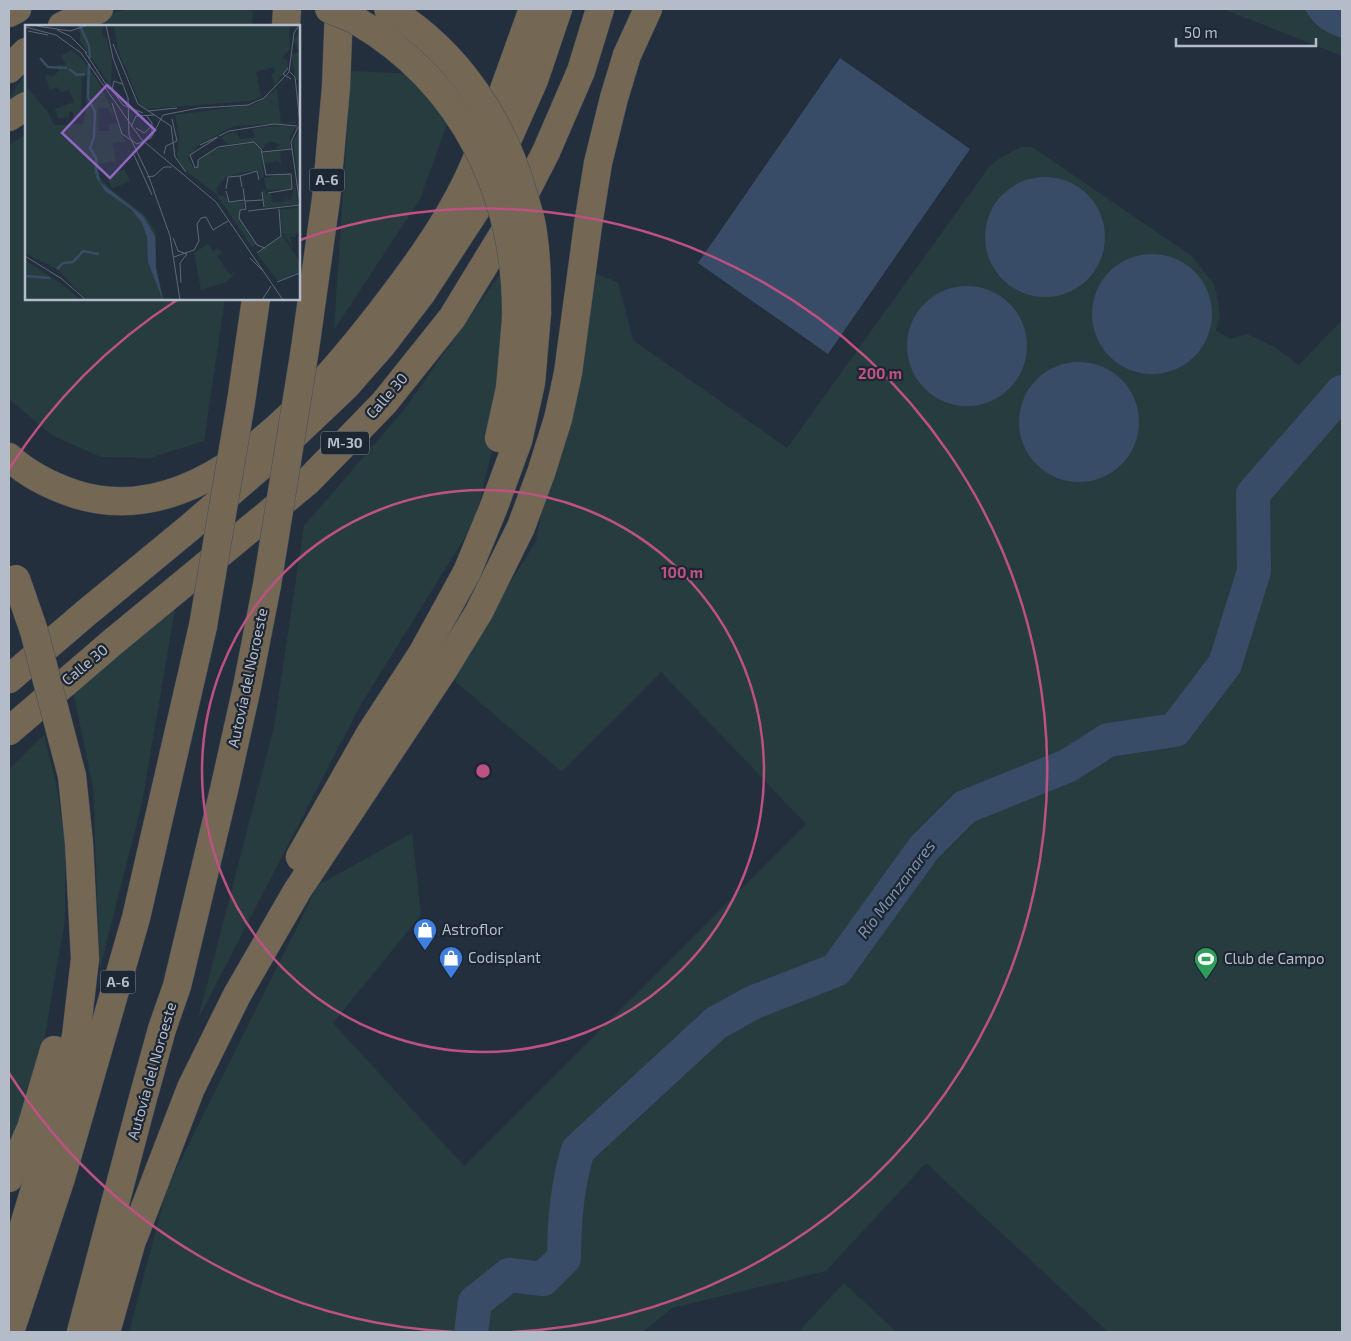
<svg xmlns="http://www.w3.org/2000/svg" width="1351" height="1341" viewBox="0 0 1351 1341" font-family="'Exo 2',sans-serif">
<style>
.green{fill:#263c3f}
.water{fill:#394c67}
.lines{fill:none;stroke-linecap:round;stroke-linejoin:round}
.river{stroke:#394c67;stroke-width:34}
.highway-casing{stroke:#434c59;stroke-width:29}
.highway{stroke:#746855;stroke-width:28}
.highway-bridge-casing{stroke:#434c59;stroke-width:29;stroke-linecap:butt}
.highway-bridge{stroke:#746855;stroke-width:28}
.ring{fill:none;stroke:#bd5182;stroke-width:2.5}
.labels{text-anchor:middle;stroke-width:4.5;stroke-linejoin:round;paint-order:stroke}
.shield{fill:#1d2633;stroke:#878f9c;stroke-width:1}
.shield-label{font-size:14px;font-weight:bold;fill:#b4bcc9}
.street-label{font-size:15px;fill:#b4bcc9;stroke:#1d2633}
.poi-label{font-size:15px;fill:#b4bcc9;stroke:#1d2633;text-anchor:start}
.water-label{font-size:16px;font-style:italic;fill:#7c92b1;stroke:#1d2633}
.inset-river{fill:none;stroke:#394c67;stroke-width:2.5}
.inset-road{fill:none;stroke:#5e6776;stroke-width:1}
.view{fill:#9266c3;fill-opacity:0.15;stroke:#9266c3;stroke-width:2.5}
.inset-edge{fill:none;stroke:#b4bcc9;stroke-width:2.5}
.centre{fill:#bd5182;stroke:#1d2633;stroke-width:2.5}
.ring-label{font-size:15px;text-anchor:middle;font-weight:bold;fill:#bd5182;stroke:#1d2633;stroke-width:4.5;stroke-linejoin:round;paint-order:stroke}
</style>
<rect width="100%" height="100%" fill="#242f3e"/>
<g class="green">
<polygon points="131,9 243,9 253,11 252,26 87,26 101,15"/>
<polygon points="1223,9 1342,9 1342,56"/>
<polygon points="351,71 418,74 449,119 420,199 334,330"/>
<polygon points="26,72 26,109 9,120 9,98"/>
<polygon points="26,134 26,299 225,299 204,441 150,458 101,457 53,436 9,399 9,145"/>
<polygon points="1021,147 1032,147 1192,256 1213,283 1217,295 1220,316 1216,330 1230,339 1247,334 1273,346 1299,365 1342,320 1342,1332 1108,1332 926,1163 826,1271 672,1308 643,1332 129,1332 167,1188 318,885 412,833 421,915 333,1023 464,1166 806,824 661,672 562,772 451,678 536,541 591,272 618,282 633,340 787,448 989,167 1000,158"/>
<polygon points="503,270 513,362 475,521 360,706 198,1019 274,727 304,526 403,411"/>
<polygon points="176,603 142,803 100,968 93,787 73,691"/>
<polygon points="44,735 56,782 65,844 65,920 41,1058 9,1148 9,769"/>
<polygon points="844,1283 896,1332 798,1332"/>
</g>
<g class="water">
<path d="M1305 9H1342V38C1324 32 1314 26 1305 9Z"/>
<polygon points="840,58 970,149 828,354 698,263"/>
<circle cx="1045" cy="237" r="60"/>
<circle cx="1152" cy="314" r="60"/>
<circle cx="967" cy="346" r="60"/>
<circle cx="1079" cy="422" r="60"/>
</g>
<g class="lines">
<path class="river" d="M471 1332 475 1302 509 1275 543 1279 564 1258C564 1222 567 1185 578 1150L716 1023 754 1002 836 970 924 848 965 807 1067 766 1108 740 1175 730 1225 664 1254 571 1253 494 1342 392"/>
<g class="highway-casing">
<g id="highway">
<polyline points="9,13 17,9"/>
<polyline points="62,26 99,9"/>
<polyline points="286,26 287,9"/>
<polyline points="9,69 26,52"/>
<polyline points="9,117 26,106"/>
<polyline points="305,349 326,199 336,87 339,9"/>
<polyline points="241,402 256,299"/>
<polyline points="499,438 510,388 516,319"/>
<path d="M9 457C27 474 51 486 75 494 196 533 307 406 374 321 408 277 443 231 467 181 493 125 512 66 533 9"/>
<polyline points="9,679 86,613 188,529 268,460 346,386 382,345 421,294 477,208 534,80 558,9"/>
<polyline points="9,731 114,641 308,481 384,403 452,318 507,228 546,152 581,71 600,9"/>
<polyline points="300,857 370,734 422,654 467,572 493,509 518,441 531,383 537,313"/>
<polyline points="9,1178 31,1128 54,1050"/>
<polyline points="134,1236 191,1088 237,995 297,891 444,669 479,612 521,527 541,473 558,419 568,373 588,225 598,163 614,98 627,55 648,9"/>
<polyline points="9,1275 53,1129 76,1036 85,959 79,843 72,776"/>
<polyline points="10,1332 61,1178 136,918 203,626"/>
<polyline points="81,1332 143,1098 162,1029 177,986 224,790 247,687 267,585"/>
<polyline points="106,1332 138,1219"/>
</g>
</g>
<use href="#highway" class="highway"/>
<g class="highway-bridge-casing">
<g id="highway-bridge">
<path d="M329 9C338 13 349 16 357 21 464 84 518 196 516 319"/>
<path d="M388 9C458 51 504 122 525 200 528 210 532 222 533 233 537 259 537 286 537 313"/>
<polyline points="16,579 34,631 72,776"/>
<polyline points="267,585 305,349"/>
<polyline points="203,626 241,402"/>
</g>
</g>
<use href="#highway-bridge" class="highway-bridge"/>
</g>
<g class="ring">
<circle cx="483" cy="771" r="281"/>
<path d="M454 1332A562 562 0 0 1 9 1073M9 469A562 562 0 0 1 177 300M300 240A562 562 0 1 1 512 1332"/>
</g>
<defs>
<g id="shop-pin" transform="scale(1.25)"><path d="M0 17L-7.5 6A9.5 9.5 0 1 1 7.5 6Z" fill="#3f7fe0" stroke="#1d2633"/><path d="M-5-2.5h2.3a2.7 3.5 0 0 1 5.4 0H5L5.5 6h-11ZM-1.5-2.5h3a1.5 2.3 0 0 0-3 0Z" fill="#fff"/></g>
<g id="stadium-pin" transform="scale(1.25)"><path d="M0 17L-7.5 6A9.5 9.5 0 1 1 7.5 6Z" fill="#2e9e5b" stroke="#1d2633"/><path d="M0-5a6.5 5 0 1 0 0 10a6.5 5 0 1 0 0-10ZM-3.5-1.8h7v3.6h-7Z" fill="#fff"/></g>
</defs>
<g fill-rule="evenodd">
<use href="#shop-pin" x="425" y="930"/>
<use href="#shop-pin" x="451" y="958"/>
<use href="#stadium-pin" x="1206" y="959"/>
</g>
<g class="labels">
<g class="shield">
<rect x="309.5" y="168.5" width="35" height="23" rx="4"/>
<rect x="321" y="431.5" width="48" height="23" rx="4"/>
<rect x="100.5" y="970.5" width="35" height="23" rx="4"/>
</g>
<g class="shield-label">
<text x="327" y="185">A-6</text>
<text x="345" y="448">M-30</text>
<text x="118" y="987">A-6</text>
</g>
<g class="street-label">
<text transform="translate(387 396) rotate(-49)" y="5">Calle 30</text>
<text transform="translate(85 665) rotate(-40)" y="5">Calle 30</text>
<text transform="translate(248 678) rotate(-78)" y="5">Autovía del Noroeste</text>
<text transform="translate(152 1071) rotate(-74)" y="5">Autovía del Noroeste</text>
</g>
<g class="poi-label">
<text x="442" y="935">Astroflor</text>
<text x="468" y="963">Codisplant</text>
<text x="1224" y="964">Club de Campo</text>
</g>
<g class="water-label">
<text transform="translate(896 889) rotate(-53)" y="6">Río Manzanares</text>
</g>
</g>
<g transform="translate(25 25)">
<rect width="275" height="275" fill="#242f3e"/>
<path d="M51 0H78L77 11 81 12 87 35 86 62 55 16V8ZM89 0H264L265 24 257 33 262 35 263 42 250 60 246 49 250 47 249 42 231 47 236 72 226 76 122 84 116 81 93 25ZM275 5V54L271 55 267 37V29L274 27 269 15ZM46 25 58 35 73 56 88 87 87 92 83 83H73L74 106H84V99L91 98 101 117 88 118 91 136 74 139V150L84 163 119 189 131 207V245L139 275H62L33 245 0 228V60L23 87 29 100 58 99 61 85V51L57 53 56 92 48 93V86L44 87V92L33 94 30 84 49 77 44 65 36 67 32 62 25 65 20 50 28 51 34 46 33 40H41L36 31ZM252 63 256 98 272 96 270 98 209 101 176 118 163 133 170 145 173 136 190 124 228 118 235 123 239 153H236L233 145 216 148 201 152 192 162 193 170 201 172 203 177H218L219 183 214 185V191L232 219 227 222 191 169 157 143 152 133 154 112 150 90 231 79ZM249 101 271 102 265 110V123L251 124 255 119 246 116 240 119 238 126 230 117 202 119 196 112 209 106 210 110 211 106 215 114 230 112 227 104ZM275 106V168L268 116ZM255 126 256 139 252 136 240 139 238 128ZM99 144 105 156 87 164 82 152ZM265 148 267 164 241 165V169H246L247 177H259L262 171V175H266L270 158 273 179 240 183 237 166 241 165 239 153ZM275 182V207L270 209 271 213 265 211 268 223 259 210 269 209H257L255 185ZM257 210 275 237V247L253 256 232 229ZM183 219 188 226 193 223 197 228 192 231 205 250 212 246 201 257 176 265 169 228ZM0 235 38 260 56 275H0Z" fill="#263c3f"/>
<path d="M73 145 75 157 118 191 130 211 131 243 138 275 123 237 122 212 117 198 106 184 80 166 71 152Z" fill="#394c67"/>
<path class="inset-river" d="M55 1 64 21 65 33M15 33 23 42 42 43M64 39 63 72 70 87 69 112 65 123 71 133V149M44 44 52 50 60 49M32 244 38 238 48 237 58 226 74 229M0 251 25 253"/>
<path class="inset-road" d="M81 0 88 33 103 73 104 110 124 152 145 211 155 275M12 1 45 6 63 0M0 2 31 10 56 28 116 114 191 177 258 275M32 5 45 11 62 28M3 6 23 10M88 19 113 79 146 101 150 132 161 147M60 27 84 64M263 43 258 49 266 54M265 47 270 52 275 98M83 60 98 80 118 88M87 65 89 56 97 59M87 78 97 109 112 119 126 113 138 90 174 83M174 83 223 80 239 73 264 47 269 8 274 0M123 86 152 83M121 90 127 98V107M106 102 111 91 129 90M111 103 119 108 126 102M194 111 204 106 249 99 272 101M193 112 165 130 170 143 173 142V135L193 122 229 117 236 124 241 150M175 120 192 112M237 127 267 124M139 129 141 121 152 116 147 94M109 130 127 170M241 150 266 149 267 164 243 168M215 151 232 146 234 155M122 152 129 151 139 142H147M218 163 221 184M201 164 203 152 215 151 217 162M201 166 204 177 219 175M237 167 239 182M220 176 238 175M221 184 215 185 214 193 232 220 240 223M223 186 275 180 266 117 273 102M148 213 153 226 162 229M232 228 256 211 254 184M0 231 37 254 61 275M149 232 169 225 174 216 172 199 176 193 181 192 188 205 203 196M225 233 237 245M252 257 275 248M156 258 155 238 162 229M237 275 246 261"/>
<path class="view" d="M82 60 130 105 85 153 37 108Z"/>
<rect width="275" height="275" class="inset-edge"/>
</g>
<circle cx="483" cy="771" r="8" class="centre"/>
<g class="ring-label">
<text x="880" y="379">200 m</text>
<text x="682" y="578">100 m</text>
</g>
<rect width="1351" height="1341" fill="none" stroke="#b4bcc9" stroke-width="20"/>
<path d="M1176 38v8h140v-8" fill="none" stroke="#b4bcc9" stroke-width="2.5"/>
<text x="1184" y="38" font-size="15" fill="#b4bcc9" stroke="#1d2633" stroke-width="4" paint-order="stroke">50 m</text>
</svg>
